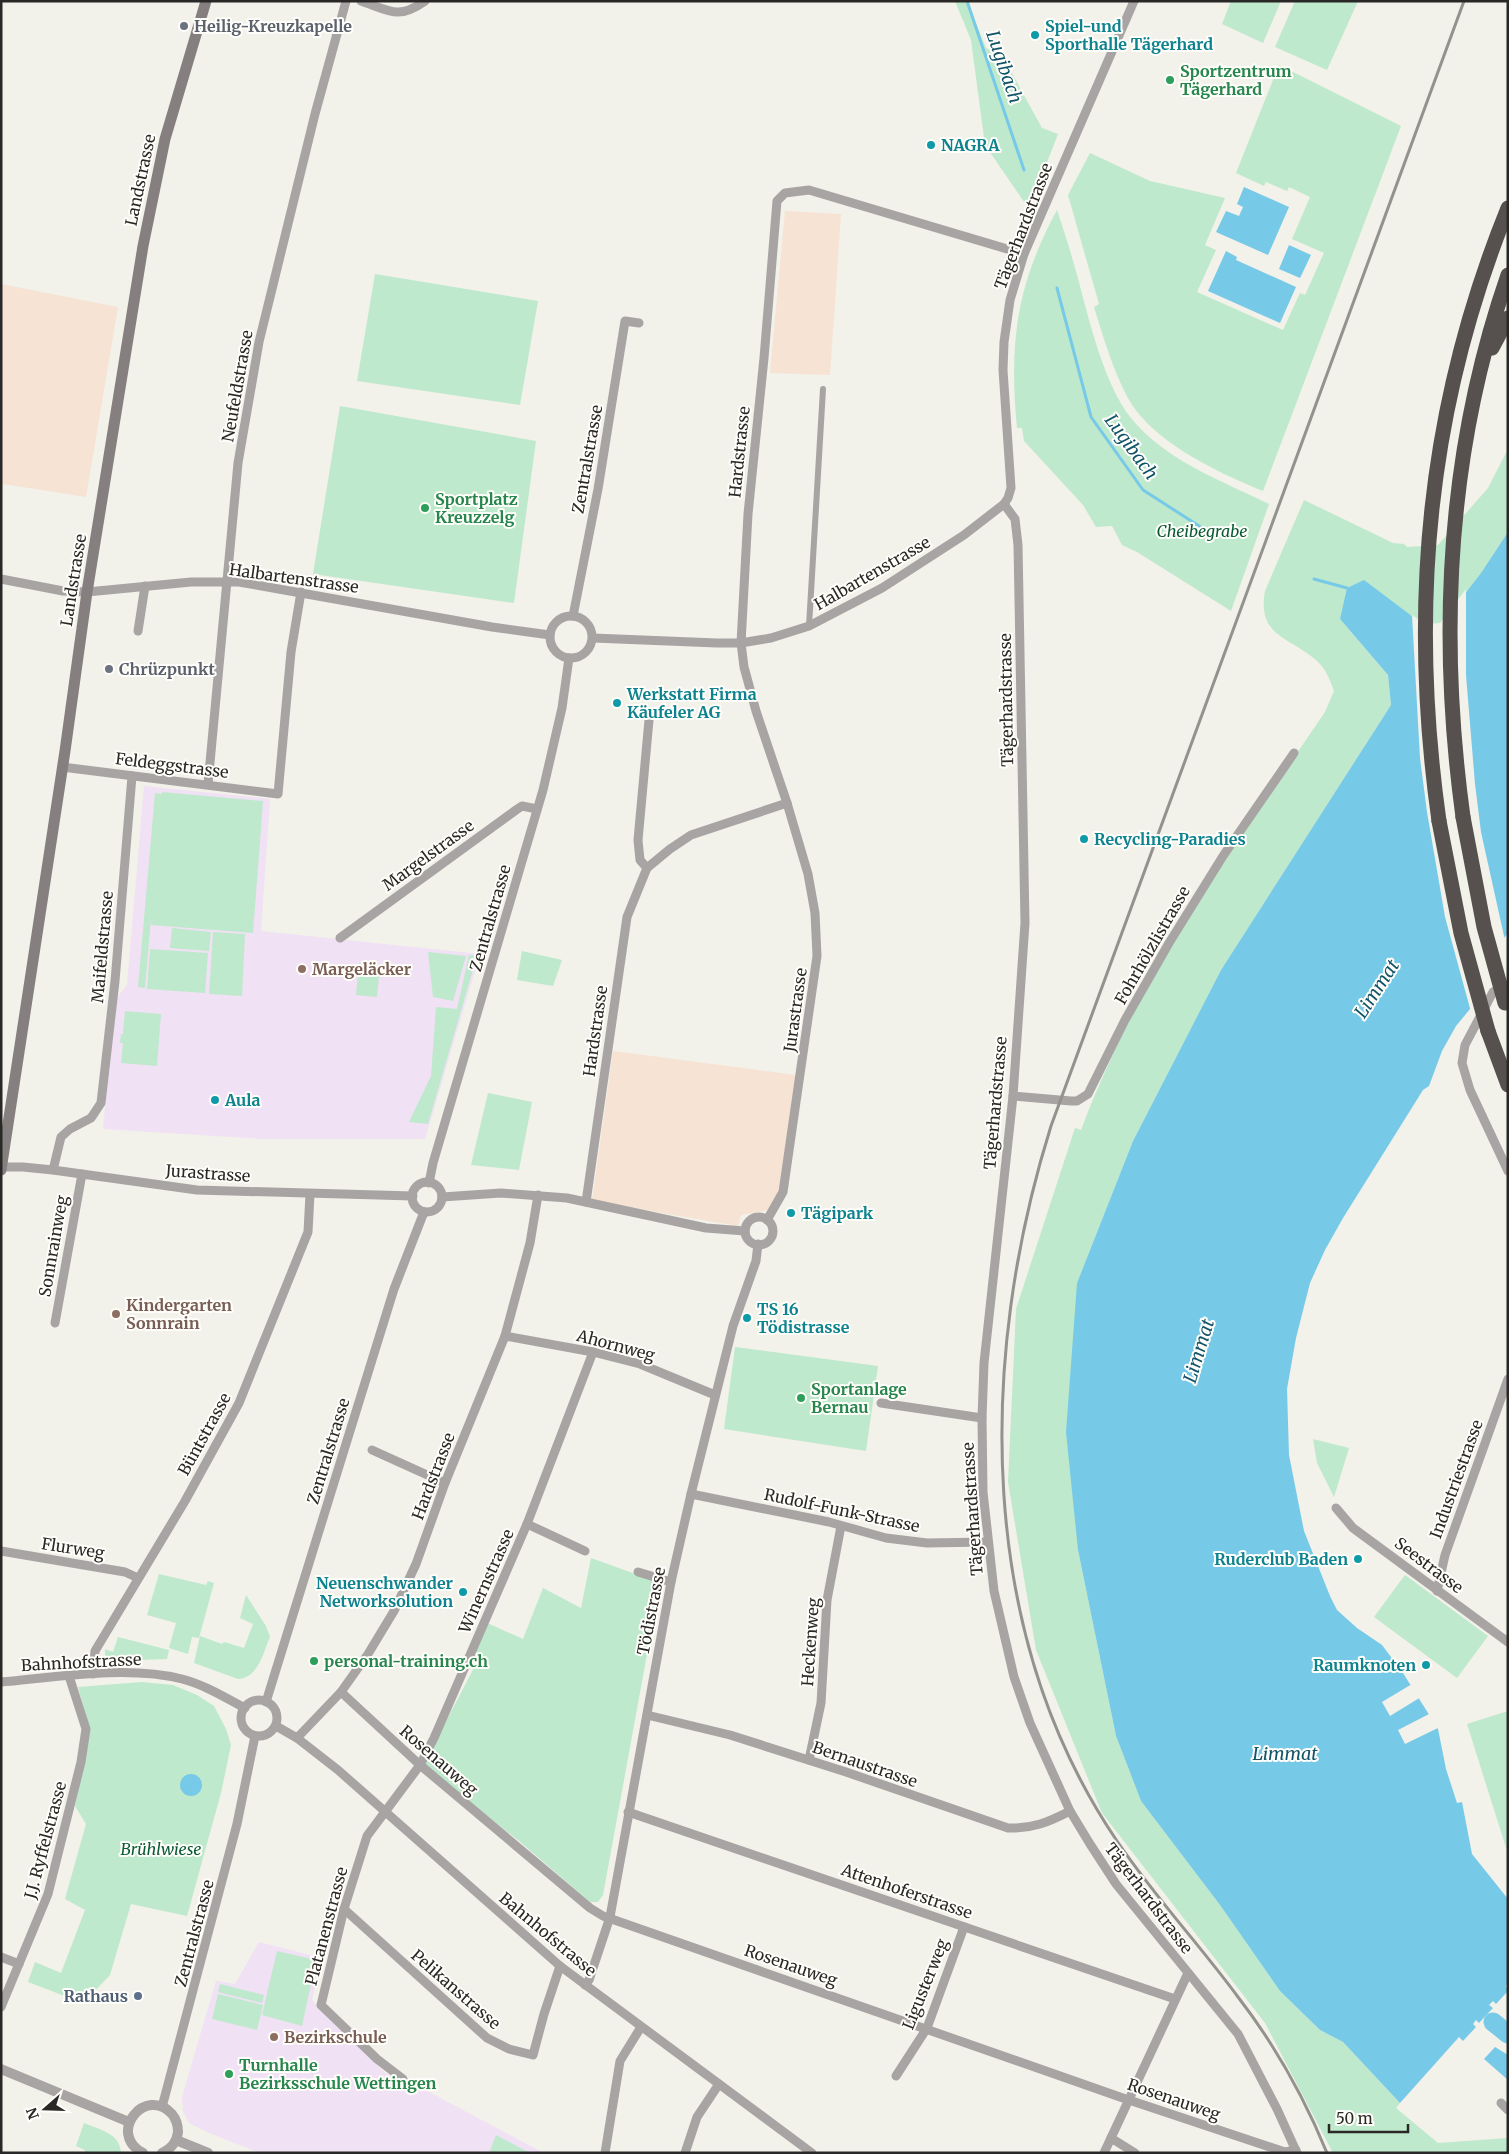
<svg xmlns="http://www.w3.org/2000/svg" width="1509" height="2154" viewBox="0 0 1509 2154" font-family="Merriweather,serif">
<style>
.industrial{fill:#f6e3d3}
.education{fill:#f0e1f4}
.green{fill:#bee9cc}
.water{fill:#77c9e8}
.pier{fill:#f2f1ea}
.lines{fill:none;stroke-linecap:round;stroke-linejoin:round}
.stream{stroke:#77c9e8;stroke-width:3}
.river{stroke:#77c9e8;stroke-width:19}
.pedestrian{stroke:#a8a4a4;stroke-width:6}
.minor{stroke:#a8a4a4;stroke-width:9}
.tertiary{stroke:#a8a4a4;stroke-width:10}
.secondary{stroke:#85807f;stroke-width:11}
.motorway{stroke:#56504e;stroke-width:15}
.rail{stroke:#93928d;stroke-width:3}
.motorway-bridge{stroke:#56504e;stroke-width:15}
.worship-dot{fill:#6b7280;stroke:#fffefa;stroke-width:2}
.culture-dot{fill:#0f9aa8;stroke:#fffefa;stroke-width:2}
.leisure-dot{fill:#2e9e5b;stroke:#fffefa;stroke-width:2}
.education-dot{fill:#8d6e63;stroke:#fffefa;stroke-width:2}
.service-dot{fill:#5c6f8a;stroke:#fffefa;stroke-width:2}
.labels{text-anchor:middle;stroke-width:4;stroke-linejoin:round;paint-order:stroke}
.worship-label{font-size:16px;font-weight:bold;fill:#5b616d;stroke:#fffefa;text-anchor:start}
.culture-label{font-size:16px;font-weight:bold;fill:#0d838f;stroke:#fffefa;text-anchor:start}
.leisure-label{font-size:16px;font-weight:bold;fill:#27864d;stroke:#fffefa;text-anchor:start}
.street-label{font-size:16px;fill:#292826;stroke:#fffefa}
.park-label{font-size:16px;font-style:italic;fill:#095a33;stroke:#fffefa}
.education-label{font-size:16px;font-weight:bold;fill:#785e54;stroke:#fffefa;text-anchor:start}
.service-label{font-size:16px;font-weight:bold;fill:#4e5e75;stroke:#fffefa;text-anchor:end}
.water-label{font-size:18px;font-style:italic;fill:#10546a;stroke:#fffefa}
</style>
<rect width="100%" height="100%" fill="#f2f1ea"/>
<g class="industrial">
<polygon points="785,211 841,214 830,375 770,373"/>
<polygon points="1,284 118,307 86,497 3,484 1,490"/>
<polygon points="613,1051 796,1075 779,1191 768,1210 741,1215 738,1226 592,1201"/>
</g>
<g class="education">
<polygon points="144,786 270,799 261,931 480,954 425,1139 262,1139 103,1129 115,1000 127,985"/>
<polygon points="259,1942 321,1958 312,2000 385,2073 431,2093 544,2153 260,2153 209,2133 189,2123 183,2111 182,2097 216,1981 235,1984"/>
</g>
<g class="green">
<polygon points="955,1 967,1 986,48 1003,57 1042,128 1058,134 1029,209 985,145 971,40"/>
<polygon points="1231,1 1281,1 1263,43 1222,24"/>
<polygon points="1295,1 1358,1 1327,70 1275,47"/>
<path d="M1279 65 1401 126 1263 491C1221 474 1162 446 1135 409 1117 384 1103 336 1094 307L1099 304 1068 195 1090 153 1150 181 1225 198 1205 245 1216 250 1197 292 1283 330 1300 293 1305 295 1324 253 1292 239 1310 197 1289 187 1287 191 1266 182 1264 186 1236 173Z"/>
<path d="M1057 210C1064 231 1071 253 1077 275 1089 319 1105 392 1137 425 1172 463 1224 482 1269 504L1231 611 1137 552 1122 545 1112 526 1096 527 1083 505 1024 441 1022 428H1017C1009 343 1016 286 1057 210Z"/>
<polygon points="375,274 538,301 520,405 357,381"/>
<polygon points="340,406 536,441 514,603 313,574"/>
<path d="M1508 449V532L1481 573 1442 625 1340 619 1388 675 1391 705 1221 970 1133 1141 1077 1283 1078 1550 1116 1736 1141 1801 1220 1905 1280 1991 1320 2030 1343 2042 1400 2103 1396 2108 1438 2143 1508 2138 1507 2153H1333L1265 2023 1102 1813 1036 1650 1008 1482 1016 1309 1075 1128 1081 1130C1137 980 1235 844 1325 712L1334 691C1330 680 1326 669 1317 661 1289 636 1257 637 1265 591L1304 500 1393 543 1404 544 1407 547 1438 545 1488 488Z"/>
<polygon points="162,792 263,801 253,933 151,925 151,918 145,988 138,987 155,793 162,794"/>
<polygon points="172,928 211,932 209,951 170,948"/>
<polygon points="213,932 245,934 242,996 209,994"/>
<polygon points="150,949 208,953 205,993 147,989"/>
<polygon points="522,951 562,960 553,986 517,980"/>
<polygon points="428,952 466,956 453,1001 433,997"/>
<polygon points="469,955 477,956 428,1124 409,1122 431,1076 436,1007 457,1009"/>
<polygon points="359,963 380,965 377,997 356,995"/>
<polygon points="125,1011 161,1014 157,1066 121,1063 123,1043 120,1043 121,1034 123,1034"/>
<polygon points="488,1093 532,1102 519,1170 471,1165"/>
<polygon points="735,1347 878,1366 866,1451 724,1429"/>
<polygon points="1313,1439 1349,1448 1334,1497 1317,1463"/>
<polygon points="591,1558 660,1583 603,1895 598,1902 590,1902 519,1841 423,1765 476,1664 472,1661 487,1623 523,1639 543,1588 581,1608"/>
<polygon points="159,1574 206,1585 208,1581 214,1583 199,1638 192,1637 188,1654 169,1648 176,1623 147,1615"/>
<polygon points="1405,1575 1488,1636 1457,1678 1374,1617"/>
<path d="M246 1595 266 1626 270 1637C263 1653 259 1677 238 1679L194 1663 200 1636 222 1644 224 1642 244 1648 253 1624 240 1618Z"/>
<polygon points="118,1637 169,1650 167,1659 111,1661 105,1655 105,1649 113,1652"/>
<polygon points="142,1682 173,1685 197,1695 214,1706 226,1729 231,1745 221,1793 187,1916 131,1904 110,1975 83,2003 28,1982 35,1962 61,1973 85,1910 65,1899 86,1824 75,1806 90,1730 78,1687"/>
<polygon points="1508,1711 1508,1854 1467,1724"/>
<polygon points="277,1951 316,1960 302,2026 262,2015"/>
<polygon points="220,1984 264,1995 262,2003 218,1992"/>
<polygon points="218,1994 263,2005 257,2030 212,2019"/>
<path d="M84 2123C100 2130 120 2133 121 2153H85V2150L76 2146Z"/>
<polygon points="496,2135 530,2153 489,2153"/>
</g>
<g class="water">
<polygon points="1244,187 1289,207 1268,255 1216,232 1226,211 1239,216 1243,207 1237,204"/>
<polygon points="1289,245 1311,255 1300,278 1279,269"/>
<polygon points="1226,251 1237,257 1236,260 1296,287 1280,323 1208,291"/>
<polygon points="1508,532 1508,933 1504,938 1502,952 1470,1009 1456,1026 1442,1051 1429,1086 1423,1090 1343,1218 1325,1250 1310,1283 1296,1338 1287,1389 1289,1455 1304,1531 1330,1596 1337,1610 1357,1628 1382,1645 1403,1673 1438,1729 1446,1769 1457,1803 1462,1802 1472,1854 1508,1899 1508,1983 1506,1986 1508,1991 1496,2004 1493,2001 1489,2005 1493,2008 1479,2023 1476,2020 1473,2024 1476,2027 1463,2041 1459,2037 1400,2103 1343,2042 1320,2030 1280,1991 1220,1905 1141,1801 1116,1736 1078,1550 1066,1432 1077,1283 1133,1141 1221,970 1391,705 1388,675 1340,619 1347,588 1364,580 1425,626 1441,625 1481,573"/>
<circle cx="191" cy="1785" r="11"/>
<polygon points="1495,2047 1508,2055 1508,2080 1484,2059"/>
</g>
<g class="pier">
<polygon points="1466,589 1466,675 1475,784 1481,832 1506,945 1504,953 1475,1000 1471,1012 1445,917 1427,812 1420,758 1412,615 1425,624 1440,623"/>
<polygon points="1412,1684 1421,1697 1390,1716 1382,1702"/>
<polygon points="1431,1713 1440,1727 1405,1744 1398,1730"/>
</g>
<g class="lines">
<g class="stream">
<polyline points="967,1 1024,170"/>
<polyline points="1057,288 1091,417 1143,490 1210,533"/>
<polyline points="1314,579 1347,588"/>
</g>
<polyline class="river" points="1493,2022 1508,2034"/>
<polyline class="pedestrian" points="809,626 823,389"/>
<g class="minor">
<path d="M361 1C390 11 398 20 425 1"/>
<polyline points="1004,504 1015,519 1018,545 1025,923 1013,1096 984,1363 982,1418 983,1492 994,1591 1014,1677 1030,1723 1070,1811 1090,1844 1116,1884 1238,2034 1277,2109 1297,2153"/>
<polyline points="1,579 63,591 87,592 191,582 239,582 492,627 550,635"/>
<circle cx="571" cy="637" r="21"/>
<polyline points="573,616 598,489 625,321 639,323"/>
<polyline points="138,631 145,586"/>
<polyline points="593,638 717,643 741,643 771,638 809,626 882,588 964,535 1004,504 1008,498 1011,488 1003,370 1004,342 1010,300 1024,254 1134,1"/>
<polyline points="62,767 278,794 291,652 301,592"/>
<polyline points="208,784 238,463 259,342 315,114 346,1"/>
<polyline points="647,868 640,860 638,840 649,720"/>
<polyline points="340,938 516,810 522,806 537,809"/>
<polyline points="1508,984 1493,992 1465,1045 1462,1063 1470,1090 1508,1171"/>
<polyline points="1013,1096 1071,1101 1077,1101 1088,1094 1125,1020 1169,943 1223,856 1294,753"/>
<polyline points="1,1167 23,1167 53,1170 197,1190 413,1196"/>
<polyline points="53,1170 61,1137 70,1129 91,1118 101,1103 115,981 132,776"/>
<circle cx="427" cy="1197" r="15"/>
<polyline points="429,1183 433,1163 543,790 562,708 569,658"/>
<polyline points="442,1197 501,1193 567,1198 706,1228 745,1231"/>
<polyline points="586,1202 627,917 647,868 670,849 691,835 787,803 756,711 744,667 741,643 748,514 764,358 777,201 785,193 809,190 1024,254"/>
<circle cx="759" cy="1231" r="14"/>
<polyline points="767,1220 783,1192 817,956 815,913 808,874 787,803"/>
<polyline points="55,1323 82,1174"/>
<polyline points="505,1336 593,1352 640,1364 715,1395"/>
<polyline points="881,1403 982,1418"/>
<polyline points="372,1450 445,1483"/>
<polyline points="691,1494 829,1522 886,1538 927,1543 987,1542"/>
<polyline points="1336,1508 1353,1528 1508,1642"/>
<polyline points="527,1524 585,1551"/>
<polyline points="1,1551 125,1572 138,1578"/>
<polyline points="638,1572 671,1582"/>
<polyline points="1437,1591 1445,1555 1508,1379"/>
<polyline points="93,1674 95,1651 185,1501 239,1403 308,1232 310,1194"/>
<path d="M1 1682C56 1677 129 1665 182 1679 205 1685 224 1697 245 1708"/>
<polyline points="341,1692 420,1765 590,1908 603,1916 1120,2097 1285,2152 1296,2150"/>
<circle cx="259" cy="1718" r="18"/>
<polyline points="266,1702 394,1289 424,1212"/>
<path d="M647 1715 730 1735 846 1772 1008 1828C1032 1829 1049 1822 1070 1811"/>
<polyline points="276,1726 297,1738 338,1770 560,1966 812,2153"/>
<polyline points="297,1738 341,1692 368,1654 394,1611 416,1564 445,1483 505,1336 530,1243 538,1195"/>
<polyline points="809,1760 821,1703 827,1600 841,1526"/>
<polyline points="628,1812 1175,1999"/>
<polyline points="344,1909 487,2038 509,2049 533,2055 544,2014 560,1966"/>
<polyline points="1,1957 19,1964"/>
<polyline points="585,1985 589,1980 610,1917 671,1582 691,1494 733,1326 756,1261 758,1244"/>
<polyline points="1,2007 48,1894 81,1762 86,1729 69,1676"/>
<polyline points="896,2076 927,2028 964,1927"/>
<polyline points="403,2079 377,2059 321,2005 344,1909 367,1836 420,1765 434,1738 527,1524 593,1352"/>
<polyline points="1501,2103 1508,2110"/>
<polyline points="162,2107 237,1824 255,1736"/>
<polyline points="1111,2138 1135,2153"/>
<polyline points="605,2153 620,2061 641,2027"/>
<polyline points="685,2153 697,2117 719,2084"/>
<polyline points="1104,2153 1188,1973"/>
</g>
<g class="tertiary">
<polyline points="1,2069 129,2122"/>
<polyline points="176,2140 208,2153"/>
<path d="M143 2153C106 2133 146 2085 172 2114 176 2119 178 2125 178 2132 177 2141 171 2149 162 2153"/>
</g>
<polyline class="secondary" points="1,1170 65,751 87,592 143,246 165,139 206,1"/>
<g class="motorway">
<polyline points="1492,348 1508,318"/>
<path d="M1463 817C1438 634 1447 451 1508 275"/>
<path d="M1439 821C1409 608 1427 408 1508 208"/>
<polyline points="1488,1031 1508,1085"/>
</g>
<path class="rail" d="M1327 2153C1304 2097 1275 2045 1238 1997 1199 1944 1154 1896 1117 1841 976 1633 978 1359 1051 1126L1464 1"/>
<g class="motorway-bridge">
<polyline points="1463,817 1484,927 1505,1003"/>
<polyline points="1439,821 1461,933 1488,1031"/>
</g>
</g>
<g class="worship-dot">
<circle cx="184" cy="26" r="5"/>
<circle cx="109" cy="669" r="5"/>
</g>
<g class="culture-dot">
<circle cx="1035" cy="35" r="5"/>
<circle cx="931" cy="145" r="5"/>
<circle cx="617" cy="703" r="5"/>
<circle cx="1084" cy="839" r="5"/>
<circle cx="215" cy="1100" r="5"/>
<circle cx="791" cy="1213" r="5"/>
<circle cx="747" cy="1318" r="5"/>
<circle cx="1358" cy="1559" r="5"/>
<circle cx="463" cy="1592" r="5"/>
<circle cx="1426" cy="1665" r="5"/>
</g>
<g class="leisure-dot">
<circle cx="1170" cy="80" r="5"/>
<circle cx="425" cy="508" r="5"/>
<circle cx="801" cy="1398" r="5"/>
<circle cx="314" cy="1661" r="5"/>
<circle cx="229" cy="2074" r="5"/>
</g>
<g class="education-dot">
<circle cx="302" cy="969" r="5"/>
<circle cx="116" cy="1314" r="5"/>
<circle cx="274" cy="2037" r="5"/>
</g>
<circle class="service-dot" cx="138" cy="1996" r="5"/>
<g class="labels">
<g class="worship-label">
<text x="194" y="32">Heilig-Kreuzkapelle</text>
<text x="119" y="675">Chrüzpunkt</text>
</g>
<g class="culture-label">
<text x="1045" y="32">Spiel-und<tspan x="1045" dy="18">Sporthalle Tägerhard</tspan></text>
<text x="941" y="151">NAGRA</text>
<text x="627" y="700">Werkstatt Firma<tspan x="627" dy="18">Käufeler AG</tspan></text>
<text x="1094" y="845">Recycling-Paradies</text>
<text x="225" y="1106">Aula</text>
<text x="801" y="1219">Tägipark</text>
<text x="757" y="1315">TS 16<tspan x="757" dy="18">Tödistrasse</tspan></text>
<text x="1348" y="1565" text-anchor="end">Ruderclub Baden</text>
<text x="453" y="1589" text-anchor="end">Neuenschwander<tspan x="453" dy="18">Networksolution</tspan></text>
<text x="1416" y="1671" text-anchor="end">Raumknoten</text>
</g>
<g class="leisure-label">
<text x="1180" y="77">Sportzentrum<tspan x="1180" dy="18">Tägerhard</tspan></text>
<text x="435" y="505">Sportplatz<tspan x="435" dy="18">Kreuzzelg</tspan></text>
<text x="811" y="1395">Sportanlage<tspan x="811" dy="18">Bernau</tspan></text>
<text x="324" y="1667">personal-training.ch</text>
<text x="239" y="2071">Turnhalle<tspan x="239" dy="18">Bezirksschule Wettingen</tspan></text>
</g>
<g class="street-label">
<text transform="translate(140 180) rotate(-78)" y="6">Landstrasse</text>
<text transform="translate(1023 226) rotate(-69)" y="6">Tägerhardstrasse</text>
<text transform="translate(237 386) rotate(-80)" y="6">Neufeldstrasse</text>
<text transform="translate(739 452) rotate(-84)" y="6">Hardstrasse</text>
<text transform="translate(587 459) rotate(-80)" y="6">Zentralstrasse</text>
<text transform="translate(872 573) rotate(-30)" y="6">Halbartenstrasse</text>
<text transform="translate(294 578) rotate(8)" y="6">Halbartenstrasse</text>
<text transform="translate(73 580) rotate(-81)" y="6">Landstrasse</text>
<text transform="translate(1006 700) rotate(-91)" y="6">Tägerhardstrasse</text>
<text transform="translate(172 765) rotate(7)" y="6">Feldeggstrasse</text>
<text transform="translate(428 855) rotate(-36)" y="6">Margelstrasse</text>
<text transform="translate(490 918) rotate(-74)" y="6">Zentralstrasse</text>
<text transform="translate(1152 945) rotate(-60)" y="6">Fohrhölzlistrasse</text>
<text transform="translate(102 947) rotate(-85)" y="6">Maifeldstrasse</text>
<text transform="translate(795 1010) rotate(-82)" y="6">Jurastrasse</text>
<text transform="translate(595 1031) rotate(-82)" y="6">Hardstrasse</text>
<text transform="translate(995 1103) rotate(-85)" y="6">Tägerhardstrasse</text>
<text transform="translate(208 1173) rotate(4)" y="6">Jurastrasse</text>
<text transform="translate(53 1246) rotate(-80)" y="6">Sonnrainweg</text>
<text transform="translate(616 1345) rotate(15)" y="6">Ahornweg</text>
<text transform="translate(204 1434) rotate(-61)" y="6">Büntstrasse</text>
<text transform="translate(328 1451) rotate(-73)" y="6">Zentralstrasse</text>
<text transform="translate(433 1476) rotate(-69)" y="6">Hardstrasse</text>
<text transform="translate(1456 1479) rotate(-70)" y="6">Industriestrasse</text>
<text transform="translate(972 1509) rotate(-94)" y="6">Tägerhardstrasse</text>
<text transform="translate(842 1510) rotate(12)" y="6">Rudolf-Funk-Strasse</text>
<text transform="translate(73 1548) rotate(9)" y="6">Flurweg</text>
<text transform="translate(1429 1565) rotate(37)" y="6">Seestrasse</text>
<text transform="translate(486 1581) rotate(-66)" y="6">Winernstrasse</text>
<text transform="translate(651 1611) rotate(-79)" y="6">Tödistrasse</text>
<text transform="translate(810 1642) rotate(-86)" y="6">Heckenweg</text>
<text transform="translate(81 1662) rotate(-3)" y="6">Bahnhofstrasse</text>
<text transform="translate(439 1760) rotate(41)" y="6">Rosenauweg</text>
<text transform="translate(865 1764) rotate(19)" y="6">Bernaustrasse</text>
<text transform="translate(45 1840) rotate(-75)" y="6">J.J. Ryffelstrasse</text>
<text transform="translate(907 1891) rotate(19)" y="6">Attenhoferstrasse</text>
<text transform="translate(1149 1898) rotate(53)" y="6">Tägerhardstrasse</text>
<text transform="translate(326 1926) rotate(-75)" y="6">Platanenstrasse</text>
<text transform="translate(194 1933) rotate(-75)" y="6">Zentralstrasse</text>
<text transform="translate(548 1934) rotate(40)" y="6">Bahnhofstrasse</text>
<text transform="translate(791 1965) rotate(19)" y="6">Rosenauweg</text>
<text transform="translate(925 1984) rotate(-68)" y="6">Ligusterweg</text>
<text transform="translate(456 1989) rotate(41)" y="6">Pelikanstrasse</text>
<text transform="translate(1174 2099) rotate(19)" y="6">Rosenauweg</text>
</g>
<g class="park-label">
<text x="1202" y="537">Cheibegrabe</text>
<text x="161" y="1855">Brühlwiese</text>
</g>
<g class="education-label">
<text x="312" y="975">Margeläcker</text>
<text x="126" y="1311">Kindergarten<tspan x="126" dy="18">Sonnrain</tspan></text>
<text x="284" y="2043">Bezirkschule</text>
</g>
<g class="service-label">
<text x="128" y="2002">Rathaus</text>
</g>
<g class="water-label">
<text transform="translate(1004 67) rotate(71)" y="6">Lugibach</text>
<text transform="translate(1131 447) rotate(54)" y="6">Lugibach</text>
<text transform="translate(1377 989) rotate(-57)" y="6">Limmat</text>
<text transform="translate(1199 1351) rotate(-73)" y="6">Limmat</text>
<text x="1285" y="1760">Limmat</text>
</g>
</g>
<rect width="1509" height="2154" fill="none" stroke="#292826" stroke-width="5"/>
<g transform="translate(45 2109) rotate(250)" stroke="#fffefa" stroke-width="4" paint-order="stroke">
<path d="M0-4L9 19L0 12L-9 19Z" fill="#292826"/>
<text y="-8" font-size="14" font-weight="bold" text-anchor="middle" fill="#292826">N</text>
</g>
<path d="M1329 2124v8h79v-8" fill="none" stroke="#292826" stroke-width="2.5"/>
<text x="1336" y="2124" font-size="15" fill="#292826" stroke="#fffefa" stroke-width="4" paint-order="stroke">50 m</text>
</svg>
